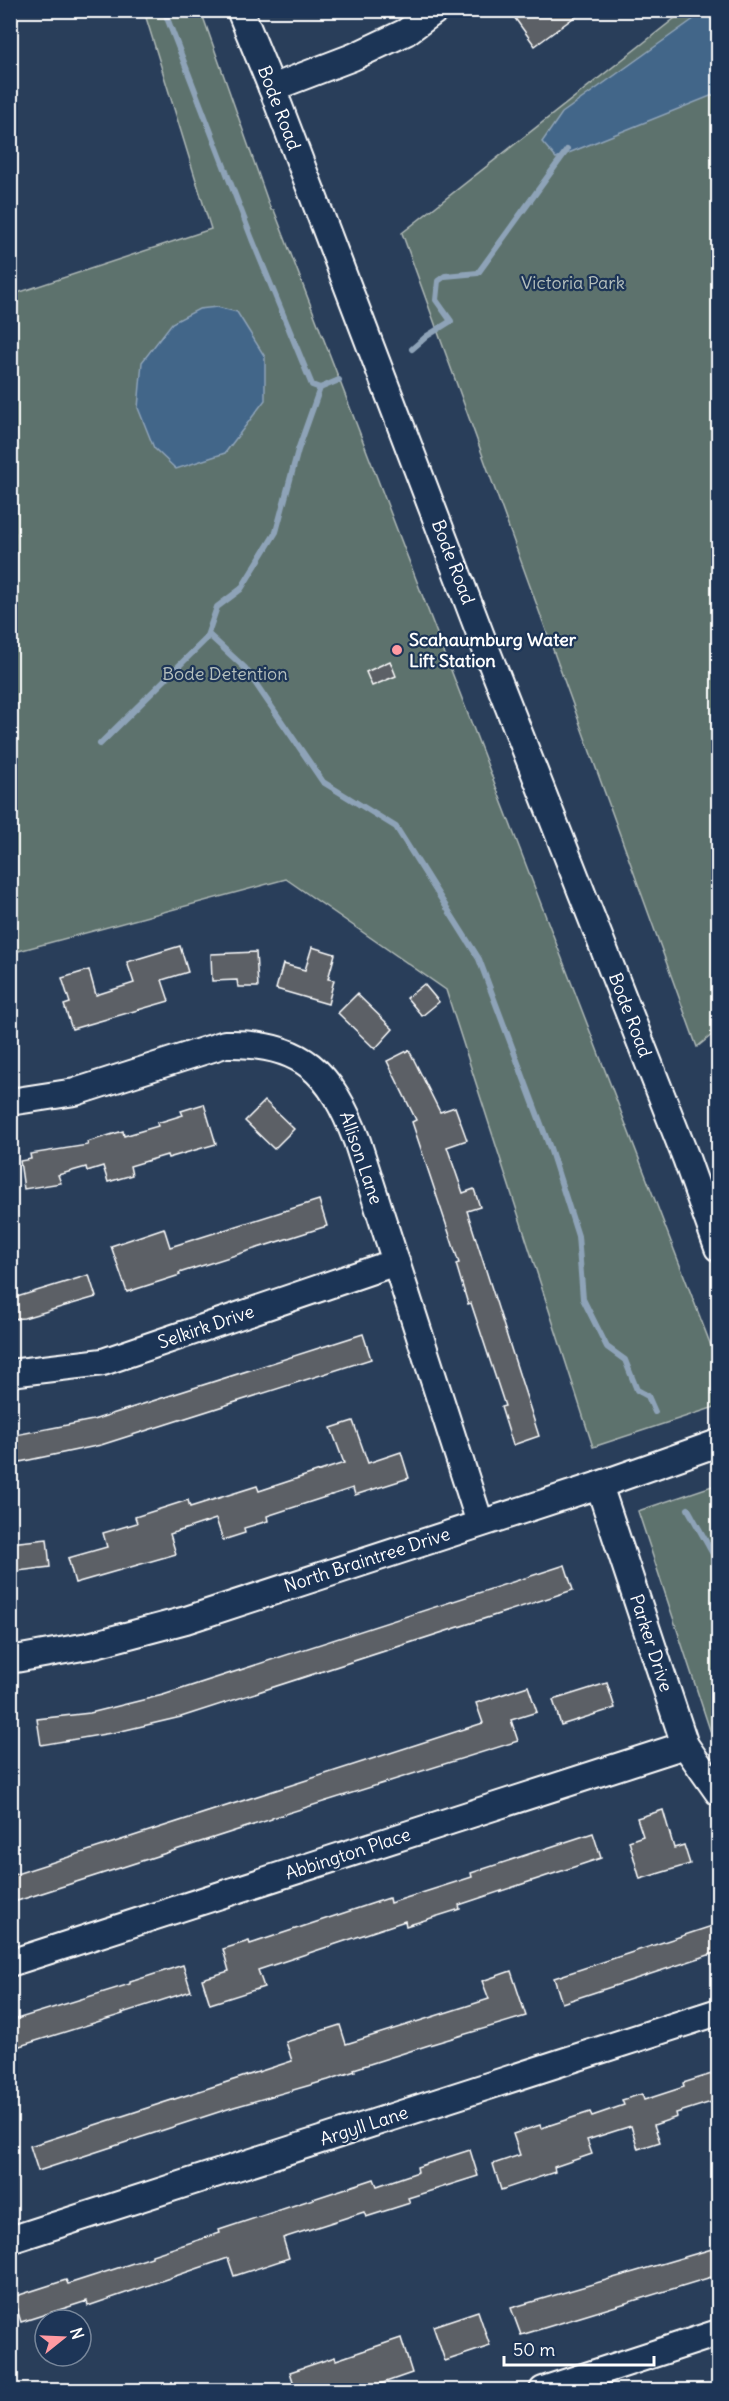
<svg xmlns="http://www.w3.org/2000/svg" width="729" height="2401" viewBox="0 0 729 2401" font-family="Delius,sans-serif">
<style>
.green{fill:#5d726d;stroke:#aeb8b6;stroke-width:1.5}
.water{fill:#426689;stroke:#8ea3b8;stroke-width:1.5}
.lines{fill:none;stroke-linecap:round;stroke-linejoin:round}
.stream{stroke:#8ea3b8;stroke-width:6}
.building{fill:#5b6066;stroke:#fff;stroke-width:1.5}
.minor-casing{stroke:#fff;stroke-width:30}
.minor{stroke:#1d3557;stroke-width:26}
.poi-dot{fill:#ff9aa2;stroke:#1d3557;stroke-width:2}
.labels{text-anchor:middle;stroke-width:4.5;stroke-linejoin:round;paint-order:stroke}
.street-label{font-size:18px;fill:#fff;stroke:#1d3557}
.park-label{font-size:18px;fill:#b6c0bd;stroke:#1d3557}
.poi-label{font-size:18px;font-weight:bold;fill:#fff;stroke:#1d3557;text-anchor:start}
</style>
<rect width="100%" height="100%" fill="#293e5a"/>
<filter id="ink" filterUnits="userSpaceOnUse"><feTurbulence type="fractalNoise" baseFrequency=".0167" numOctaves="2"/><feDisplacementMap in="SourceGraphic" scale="12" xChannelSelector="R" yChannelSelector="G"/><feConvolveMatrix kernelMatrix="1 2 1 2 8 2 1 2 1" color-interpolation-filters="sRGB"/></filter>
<g filter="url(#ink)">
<g class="green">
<polygon points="144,11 201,11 271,210 274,210 718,1364 718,1406 593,1447 446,990 286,879 11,953 10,741 15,533 11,532 11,295 211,229"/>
<polygon points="684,11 718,11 718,1030 697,1047 402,233"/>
<polygon points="718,1484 718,1744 710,1730 638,1511"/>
</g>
<g class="water">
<polygon points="705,11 718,11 718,93 556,158 542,142 562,113"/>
<polygon points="217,307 237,312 265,357 265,400 225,453 176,469 154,448 138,408 142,362 172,323 199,309"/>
</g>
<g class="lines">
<g class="stream">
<polyline points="164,10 252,239 312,385 320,388 339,380"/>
<polyline points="412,349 427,336 451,321 436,300 438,281 445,276 478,273 567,150"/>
<polyline points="208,634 245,668 323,782 396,827 479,959 550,1148 578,1236 583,1299 607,1347 625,1360 637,1390 648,1396 655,1412"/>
<polyline points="100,744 206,639 217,607 241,589 276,532 298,450 320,388"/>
<polyline points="688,1509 718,1563"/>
</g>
</g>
<g class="building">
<polygon points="509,10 584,10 535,46"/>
<polygon points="390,661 396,676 372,686 366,672"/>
<polygon points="180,946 188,972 162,980 169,1001 72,1029 64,1005 70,1003 62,978 89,970 96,995 134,983 127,962"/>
<polygon points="312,947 335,954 328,979 334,980 328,1004 276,989 283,964 305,970"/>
<polygon points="256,952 258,987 238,987 237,980 212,981 211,954"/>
<polygon points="424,984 439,1002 422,1016 407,998"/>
<polygon points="357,994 393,1029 375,1049 338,1013"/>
<polygon points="409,1050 440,1112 455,1107 467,1140 447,1147 463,1193 474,1189 480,1207 467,1211 539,1436 513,1445 501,1407 505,1406 471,1303 468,1304 456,1264 459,1263 412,1122 416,1120 387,1061"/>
<polygon points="265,1101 294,1129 274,1149 245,1121"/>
<polygon points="204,1104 216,1144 168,1158 167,1155 130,1166 132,1175 108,1182 103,1166 87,1171 86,1167 58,1175 61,1183 24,1189 20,1161 31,1159 30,1154 88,1145 87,1142 123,1131 124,1136 158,1126 157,1123 183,1115 181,1111"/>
<polygon points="319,1200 327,1226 179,1273 180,1275 127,1292 111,1246 164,1228 170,1247"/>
<polygon points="89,1275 96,1297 24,1318 10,1319 10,1299"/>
<polygon points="363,1334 371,1359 101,1445 10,1464 10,1436 93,1420"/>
<polygon points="353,1421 368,1463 401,1452 409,1478 355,1495 353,1488 267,1516 268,1521 244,1528 245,1533 223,1540 216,1519 170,1534 176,1554 75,1583 68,1558 107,1547 103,1533 137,1523 135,1517 188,1500 190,1507 257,1486 259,1491 344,1463 331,1428"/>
<polygon points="47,1539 50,1567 10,1572 10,1543"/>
<polygon points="565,1565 573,1590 181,1717 117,1732 41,1745 37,1719 90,1713 163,1695"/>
<polygon points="607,1683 615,1708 561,1725 553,1700"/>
<polygon points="528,1686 537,1712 511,1720 518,1741 272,1818 272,1819 14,1902 10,1891 10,1876 483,1723 476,1703"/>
<polygon points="663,1810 674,1848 684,1845 690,1864 640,1879 629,1841 643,1836 637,1818"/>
<polygon points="593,1833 601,1858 459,1905 460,1909 406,1926 405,1921 258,1970 264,1987 210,2004 202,1979 229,1971 223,1949 249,1941 250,1944 389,1898 390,1903 472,1877 471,1873"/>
<polygon points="718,1924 718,1952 562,2003 554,1978"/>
<polygon points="183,1965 191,1991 122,2013 123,2014 10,2049 10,2021 130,1984 130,1982"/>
<polygon points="511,1971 526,2016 429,2045 354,2069 355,2071 328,2080 234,2107 38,2171 30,2146 292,2061 286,2042 340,2025 346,2044 489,1999 482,1981"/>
<polygon points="718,2072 718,2100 676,2113 677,2117 654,2125 660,2142 638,2149 631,2126 587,2140 592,2154 554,2167 555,2172 501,2190 493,2164 520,2155 513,2134 540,2125 541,2128 590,2112 592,2116 624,2105 622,2100 642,2094 644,2100 684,2087 683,2083"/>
<polygon points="470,2150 478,2176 408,2198 410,2203 366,2217 364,2212 283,2238 289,2258 234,2276 228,2258 88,2306 87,2301 21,2322 13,2297 66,2280 68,2284 152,2257 152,2255 220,2233 219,2230 374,2179 377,2186 418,2172 417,2167"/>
<polygon points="712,2249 718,2275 521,2335 511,2308"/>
<polygon points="478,2311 490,2346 445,2361 433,2326"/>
<polygon points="401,2338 412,2373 360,2391 296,2391 290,2372 335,2357 336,2360"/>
</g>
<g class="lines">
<g class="minor-casing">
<g id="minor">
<polyline points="240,10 272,88 484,644 686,1158 718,1248"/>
<polyline points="272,88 353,57 406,32 436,10"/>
<path d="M10 1102 75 1092 225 1044C302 1042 331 1072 357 1141L480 1523"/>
<polyline points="10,1373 103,1362 396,1262"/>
<polyline points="599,1485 685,1745 718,1792"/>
<polyline points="10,1660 88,1646 186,1620 599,1485 718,1443"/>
<polyline points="10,1963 685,1745"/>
<polyline points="10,2240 718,2012"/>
<polyline points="543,2390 718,2333"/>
</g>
</g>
<use href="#minor" class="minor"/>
</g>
</g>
<circle class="poi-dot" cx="397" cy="650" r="6"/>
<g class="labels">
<g class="street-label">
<text transform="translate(279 108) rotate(69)" y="6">Bode Road</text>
<text transform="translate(453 562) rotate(69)" y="6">Bode Road</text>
<text transform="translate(630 1015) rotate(69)" y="6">Bode Road</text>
<text transform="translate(361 1158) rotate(71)" y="6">Allison Lane</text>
<text transform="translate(206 1327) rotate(-19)" y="6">Selkirk Drive</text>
<text transform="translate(367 1560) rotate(-18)" y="6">North Braintree Drive</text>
<text transform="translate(651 1643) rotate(72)" y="6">Parker Drive</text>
<text transform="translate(348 1854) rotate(-18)" y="6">Abbington Place</text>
<text transform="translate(364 2126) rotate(-18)" y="6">Argyll Lane</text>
</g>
<g class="park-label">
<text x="573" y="289">Victoria Park</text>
<text x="225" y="680">Bode Detention</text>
</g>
<g class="poi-label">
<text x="409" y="646">Scahaumburg Water<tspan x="409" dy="21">Lift Station</tspan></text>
</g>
</g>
<rect width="729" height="2401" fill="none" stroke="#1d3557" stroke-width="36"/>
<rect x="18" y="18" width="693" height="2365" fill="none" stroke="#fff" stroke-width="2" filter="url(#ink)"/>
<g transform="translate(63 2338) rotate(72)"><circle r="28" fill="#1d3557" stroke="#77869a" stroke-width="1.5"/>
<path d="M0-4.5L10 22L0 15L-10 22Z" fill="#ff9aa2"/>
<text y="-9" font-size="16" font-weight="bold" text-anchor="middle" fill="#ffffff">N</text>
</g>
<path d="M504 2356v9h150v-9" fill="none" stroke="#ffffff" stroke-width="3"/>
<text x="513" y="2356" font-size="18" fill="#ffffff" stroke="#1d3557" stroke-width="4.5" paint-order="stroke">50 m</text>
</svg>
